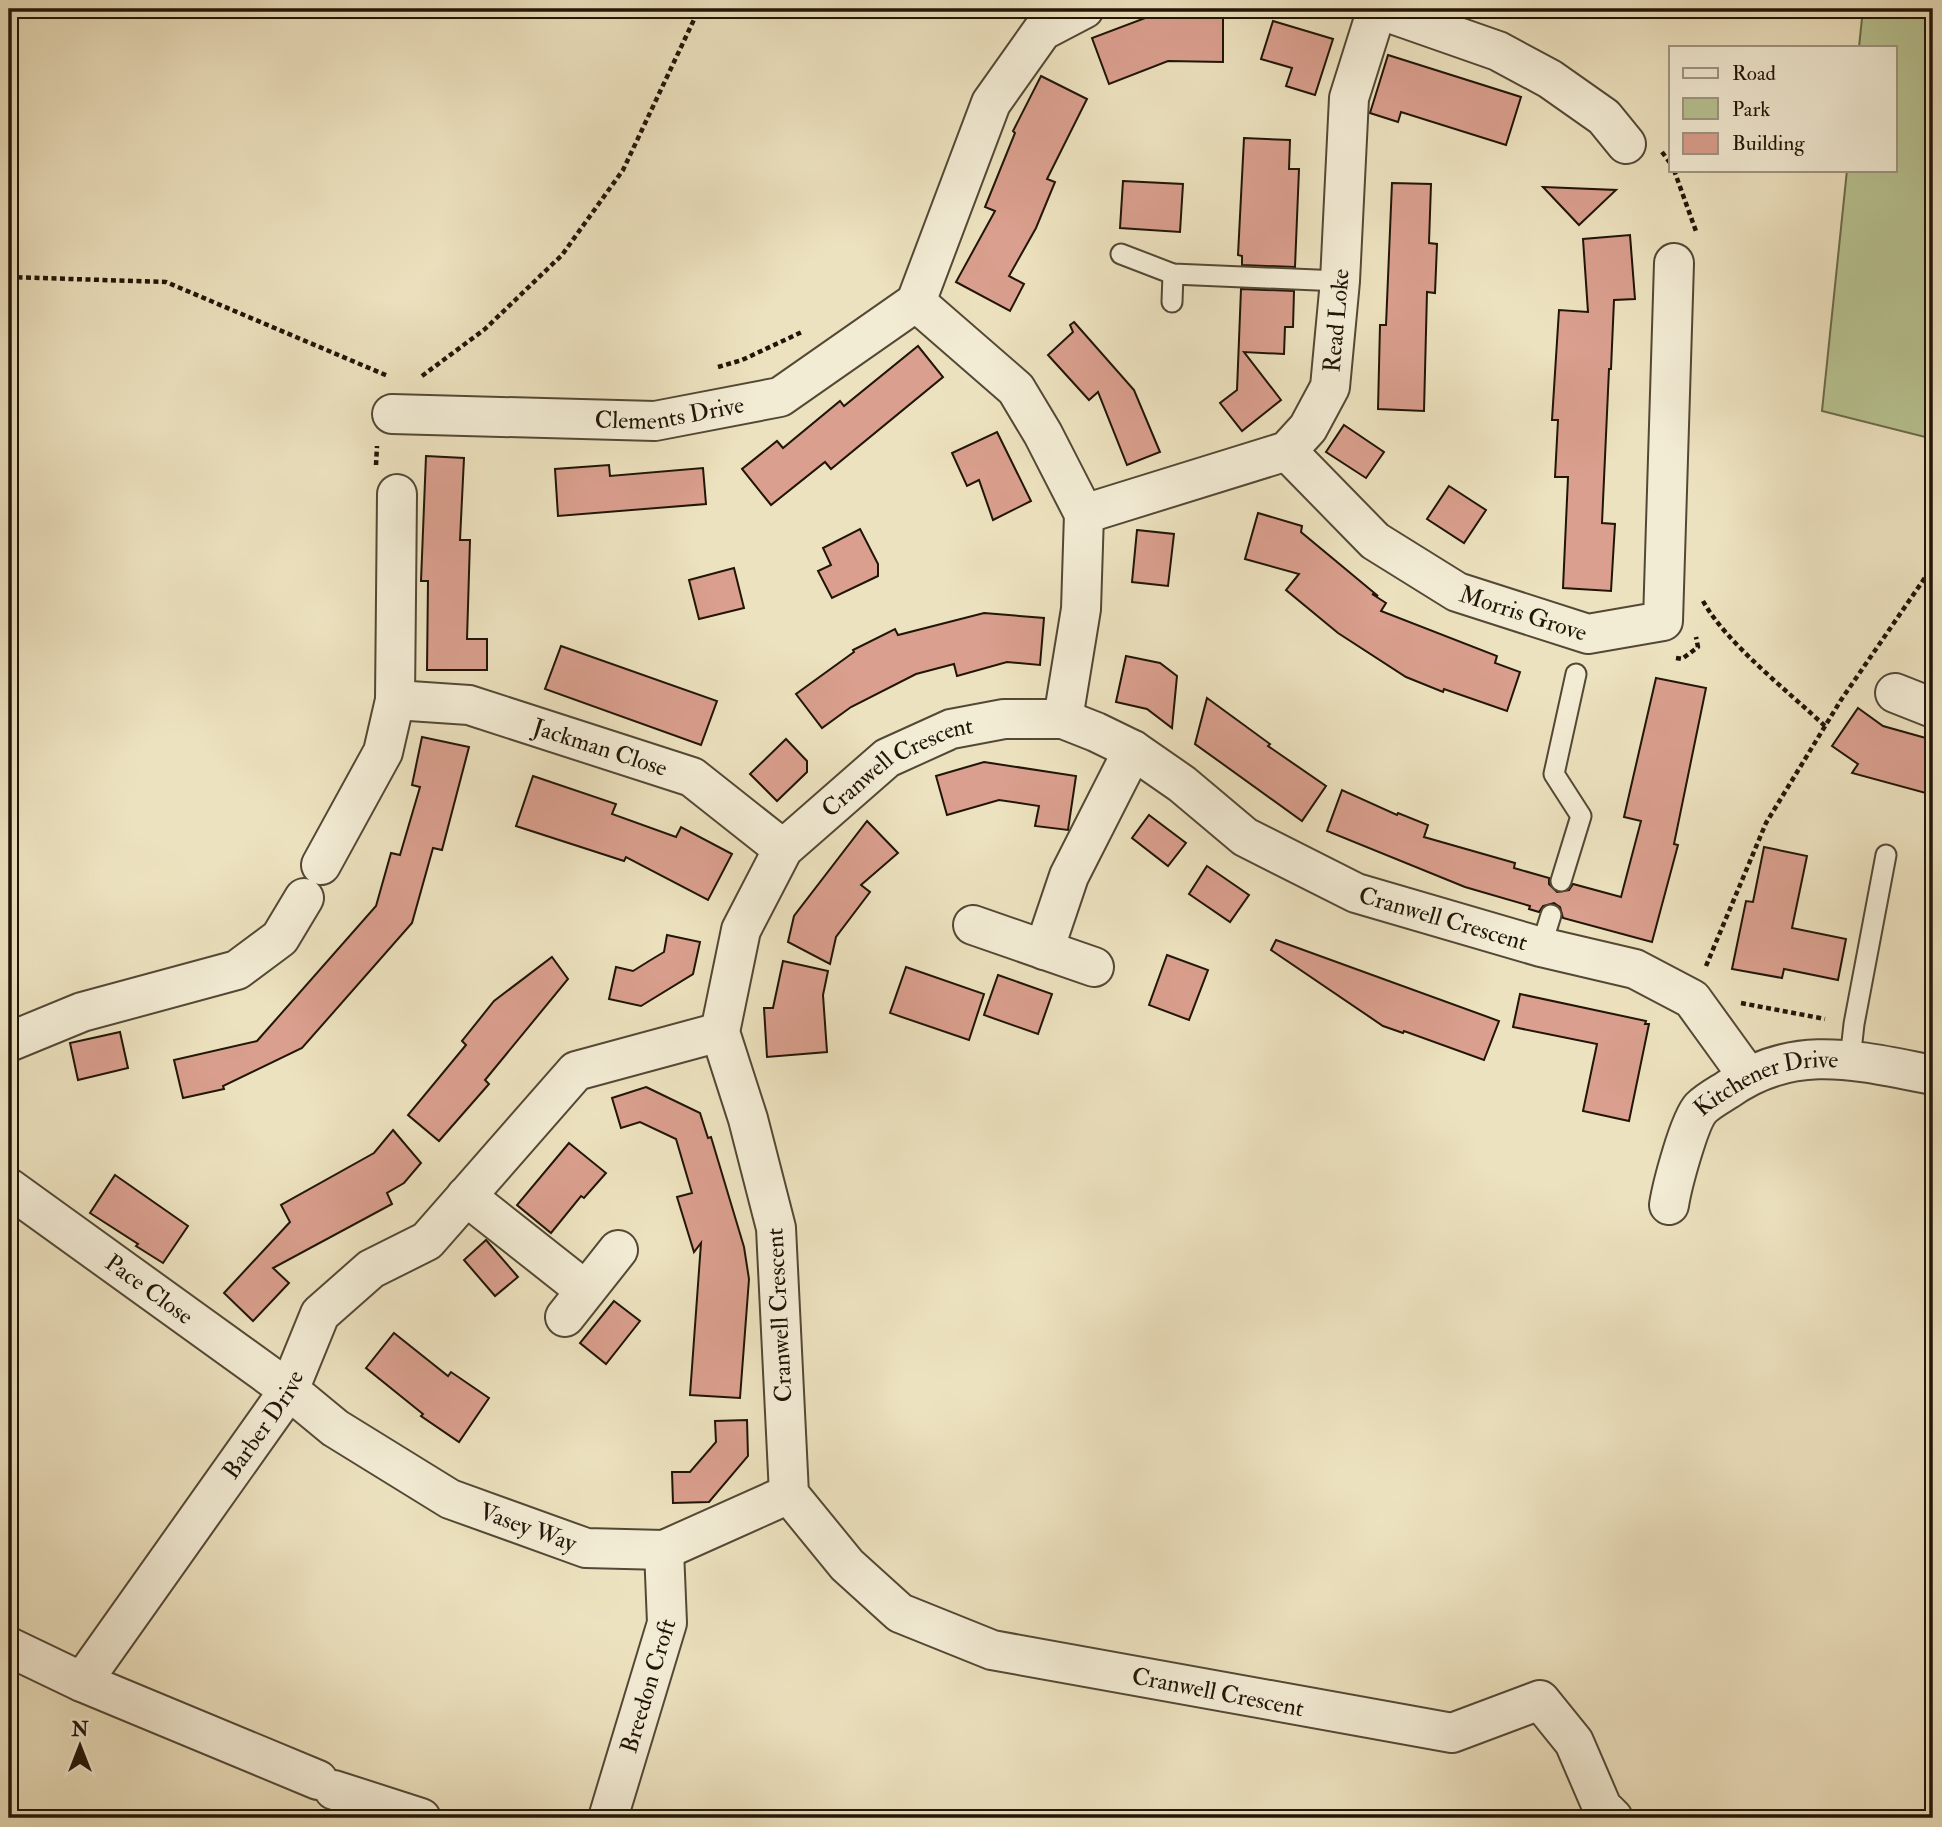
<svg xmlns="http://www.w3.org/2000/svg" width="1942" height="1827" viewBox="0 0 1942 1827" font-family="'IM FELL Double Pica',serif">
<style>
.green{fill:#b8c392;stroke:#6c6c4c;stroke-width:2}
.building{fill:#da9f8e;stroke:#201507;stroke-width:2}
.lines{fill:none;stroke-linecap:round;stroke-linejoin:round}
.lane-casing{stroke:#534835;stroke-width:23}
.street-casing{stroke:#534835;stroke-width:42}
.path{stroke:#201507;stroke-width:4.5;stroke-dasharray:5 3.5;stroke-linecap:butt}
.lane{stroke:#f3ecd5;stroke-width:19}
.street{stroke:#f3ecd5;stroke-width:38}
.labels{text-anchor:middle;stroke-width:5;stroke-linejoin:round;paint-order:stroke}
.street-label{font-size:24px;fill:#201507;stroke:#f3ecd5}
</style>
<rect width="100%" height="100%" fill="#ede2bf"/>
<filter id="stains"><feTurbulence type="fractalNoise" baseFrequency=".00286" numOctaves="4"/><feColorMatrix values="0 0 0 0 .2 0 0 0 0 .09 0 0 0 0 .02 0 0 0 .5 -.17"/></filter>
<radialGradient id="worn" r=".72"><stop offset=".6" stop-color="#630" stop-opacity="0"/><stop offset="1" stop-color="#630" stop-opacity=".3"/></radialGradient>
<polygon class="green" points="1863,9 1933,9 1933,439 1822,411 1847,170 1895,170 1895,47 1859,47"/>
<g class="building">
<polygon points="1169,9 1223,10 1223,62 1168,61 1109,84 1092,38"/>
<polygon points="1273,21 1333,39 1315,95 1286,86 1292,68 1261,59"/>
<polygon points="1388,55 1521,97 1506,145 1401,112 1398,122 1370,113"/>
<polygon points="1041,76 1087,99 1047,179 1055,182 1036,228 1009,276 1024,284 1010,311 956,282 995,211 985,207 1015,133 1013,131"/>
<polygon points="1244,138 1290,140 1289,169 1299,169 1295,267 1242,265 1242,256 1238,255"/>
<polygon points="1123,181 1183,184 1180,232 1120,228"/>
<polygon points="1392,183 1431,184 1429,243 1437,244 1435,293 1427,292 1424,411 1378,409 1380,325 1386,325"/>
<polygon points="1543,187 1616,190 1579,225"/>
<polygon points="1630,235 1635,299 1614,300 1611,369 1609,369 1602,523 1615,524 1611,591 1563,588 1568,477 1555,477 1558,420 1552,420 1559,310 1588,312 1583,239"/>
<polygon points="1241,289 1294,291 1293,327 1285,327 1284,354 1244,352 1281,400 1242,431 1220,403 1237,390"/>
<polygon points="1074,322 1134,390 1160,452 1127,465 1098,392 1089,400 1048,355 1073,332 1070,325"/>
<polygon points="918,346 943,377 831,469 825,462 771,505 742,469 777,441 783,448 840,401 844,406"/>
<polygon points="1344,425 1384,452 1366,478 1326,452"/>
<polygon points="997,432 1031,501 993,520 979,480 967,486 952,453"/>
<polygon points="426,456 464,458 460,540 470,540 467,639 487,639 487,670 427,670 428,581 421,581"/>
<polygon points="609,465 610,476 703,468 706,504 558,516 555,469"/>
<polygon points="1449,486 1486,510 1464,543 1427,519"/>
<polygon points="1258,513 1302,526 1301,532 1378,596 1372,594 1386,603 1381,611 1497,656 1495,663 1520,672 1507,711 1444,689 1443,692 1406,677 1338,633 1286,590 1299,574 1245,559"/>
<polygon points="860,529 878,564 878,576 832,598 818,571 831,565 823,548"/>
<polygon points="1137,530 1174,534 1168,586 1132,582"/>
<polygon points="734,568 744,608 699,619 689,580"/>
<polygon points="984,613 1044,618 1040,665 1007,662 957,676 954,664 916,674 851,707 822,728 796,694 854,652 853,650 895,629 898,635"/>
<polygon points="561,646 717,701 701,745 545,689"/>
<polygon points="1126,656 1160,663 1177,676 1172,728 1147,709 1116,702"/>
<polygon points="1656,678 1706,688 1674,844 1678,845 1652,942 1563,918 1560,907 1554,903 1543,906 1539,912 1529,909 1530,906 1465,887 1327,831 1342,790 1397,815 1398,813 1428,825 1424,837 1515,863 1514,868 1549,878 1549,884 1557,892 1569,890 1573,884 1621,897 1641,821 1624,817"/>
<polygon points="1207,698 1270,744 1268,746 1326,786 1302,821 1195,744"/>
<polygon points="1858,708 1883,726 1933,740 1933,795 1852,773 1858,764 1832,746"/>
<polygon points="422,737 469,747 442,850 433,848 412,923 302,1048 223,1086 224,1089 183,1098 174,1060 257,1041 376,906 391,853 400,855 420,787 412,785"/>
<polygon points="786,739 807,761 807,772 777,801 750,774"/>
<polygon points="984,762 1076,776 1068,830 1035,826 1039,806 999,800 947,815 936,776"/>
<polygon points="533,776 616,804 612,814 676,837 681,827 732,854 708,900 626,857 624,861 516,826"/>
<polygon points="1149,815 1186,843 1168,866 1132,838"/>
<polygon points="867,821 898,853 861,885 870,892 836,937 830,964 788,942 794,916"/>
<polygon points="1764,847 1807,856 1792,928 1846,939 1838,980 1784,969 1782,978 1732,969 1746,901 1753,902"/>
<polygon points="1207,866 1249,895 1230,922 1189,894"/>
<polygon points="667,935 700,942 693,974 641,1006 609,999 616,967 633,971 649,961 664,952"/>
<polygon points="1276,940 1499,1021 1484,1060 1404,1031 1403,1033 1383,1026 1271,950"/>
<polygon points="1167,955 1208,970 1189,1020 1149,1005"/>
<polygon points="552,957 568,979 485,1080 489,1084 439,1141 408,1115 466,1045 462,1041 494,1001"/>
<polygon points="783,961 828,971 823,995 827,1052 767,1057 764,1008 773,1008"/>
<polygon points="906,967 984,994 969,1040 890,1013"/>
<polygon points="998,975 1052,994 1038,1034 984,1015"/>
<polygon points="1520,994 1646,1021 1645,1024 1649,1024 1629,1121 1583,1111 1597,1044 1513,1027"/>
<polygon points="120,1032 128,1068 78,1080 70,1043"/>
<polygon points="646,1087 700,1113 708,1138 711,1137 744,1247 749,1279 740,1398 690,1395 701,1243 694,1252 677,1197 692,1193 676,1139 640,1122 621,1128 612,1098"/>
<polygon points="393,1130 421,1163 404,1183 387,1193 392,1204 273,1268 289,1283 253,1321 224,1293 290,1222 281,1205 374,1153"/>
<polygon points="569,1143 606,1173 584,1198 581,1196 551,1233 517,1205"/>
<polygon points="115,1175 188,1226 163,1263 136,1246 138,1244 90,1213"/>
<polygon points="486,1240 518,1277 495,1296 464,1260"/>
<polygon points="614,1301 640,1321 606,1364 580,1343"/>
<polygon points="394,1333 448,1376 451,1372 489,1398 459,1442 421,1416 423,1414 366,1368"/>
<polygon points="747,1420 748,1456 709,1502 673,1503 672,1472 690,1472 716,1442 715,1421"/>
</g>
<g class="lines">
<g class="lane-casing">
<g id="lane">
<polyline points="1121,254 1173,274 1340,281"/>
<polyline points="1172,302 1173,274"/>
<polyline points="1561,881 1581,816 1554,774 1576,674"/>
<polyline points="1541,947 1551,915"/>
<polyline points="1850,1060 1854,1024 1886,855"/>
</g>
</g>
<g class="street-casing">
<g id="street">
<polyline points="1378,9 1498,51 1550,79 1604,117 1626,144"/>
<polyline points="916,302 1016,389 1043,434 1084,514 1081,609 1063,719"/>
<path id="s1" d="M392 414 655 421 780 397 916 302 991 103 1042 31 1084 9"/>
<path id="s2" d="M1287 451 1375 541 1457 592 1588 634 1663 621 1674 263"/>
<path id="s3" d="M1084 514 1287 451 1308 428 1330 387 1340 281 1349 98 1377 9"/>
<polyline points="1895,693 1933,708"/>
<path id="s4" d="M395 700 469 705 692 777 783 849"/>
<polyline points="321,865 383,752 395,700 397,494"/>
<polyline points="973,925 1094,967"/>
<polyline points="1044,950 1069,876 1133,750"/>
<polyline points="9,1042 82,1012 237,970 280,938 304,898"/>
<path id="s5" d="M9 1188 289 1390 335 1428 450 1499 586 1548 664 1550 789 1494"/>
<polyline points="466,1196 585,1290"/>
<path id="s6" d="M1669 1205C1672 1186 1689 1121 1701 1108 1708 1101 1719 1095 1727 1090 1794 1042 1859 1061 1933 1075"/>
<polyline points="565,1317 618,1250"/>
<polyline points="9,1647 82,1682 318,1780"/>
<path id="s7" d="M82 1682 289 1390 320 1314 371 1269 427 1241 576 1071 720 1032"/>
<polyline points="334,1790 421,1818"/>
<path id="s8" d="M608 1818 667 1623 664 1550"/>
<path id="s9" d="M1613 1818 1602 1807 1574 1742 1540 1700 1452 1733 992 1650 900 1613 847 1565 789 1494 776 1228 748 1119 720 1032 741 930 783 849 887 758 951 729 1004 719H1063L1096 732 1133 750 1182 784 1245 837 1356 893 1541 947 1635 969 1692 999 1747 1075"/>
</g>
</g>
<g class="path">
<polyline points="1662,152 1671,164"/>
<polyline points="1674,170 1697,234"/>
<polyline points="9,277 166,282 388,376"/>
<polyline points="718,367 742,360 804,331"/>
<polyline points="422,376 485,329 562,255 623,170 699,9"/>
<polyline points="376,465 377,446"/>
<path d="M1703 601C1726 643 1789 692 1826 727"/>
<polyline points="1676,658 1682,659 1698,647 1696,637"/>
<polyline points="1706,966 1766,823 1841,700 1933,566"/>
<polyline points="1741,1003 1825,1019"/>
</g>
<use href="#lane" class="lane"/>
<use href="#street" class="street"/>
</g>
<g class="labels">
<g class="street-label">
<text dy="8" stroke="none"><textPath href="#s3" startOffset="357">Read Loke</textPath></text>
<text dy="8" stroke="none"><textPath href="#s1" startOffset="278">Clements Drive</textPath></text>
<text dy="8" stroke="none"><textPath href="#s2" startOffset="292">Morris Grove</textPath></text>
<text dy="8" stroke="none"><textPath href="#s4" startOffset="212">Jackman Close</textPath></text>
<text dy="8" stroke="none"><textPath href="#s9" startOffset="1773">Cranwell Crescent</textPath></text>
<text dy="8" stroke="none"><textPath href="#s9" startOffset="2385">Cranwell Crescent</textPath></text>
<text dy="8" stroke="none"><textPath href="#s6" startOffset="175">Kitchener Drive</textPath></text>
<text dy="8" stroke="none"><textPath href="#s5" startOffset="173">Pace Close</textPath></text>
<text transform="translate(779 1315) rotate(-93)" y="8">Cranwell Crescent</text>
<text dy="8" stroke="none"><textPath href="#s7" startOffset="315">Barber Drive</textPath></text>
<text dy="8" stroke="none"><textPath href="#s5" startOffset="623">Vasey Way</textPath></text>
<text dy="8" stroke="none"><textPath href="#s8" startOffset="138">Breedon Croft</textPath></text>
<text transform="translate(1218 1692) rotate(11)" y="8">Cranwell Crescent</text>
</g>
</g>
<rect width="1942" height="1827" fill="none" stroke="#ede2bf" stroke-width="35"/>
<rect x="10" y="10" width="1921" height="1806" fill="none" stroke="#201507" stroke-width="3.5"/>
<rect x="18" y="18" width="1907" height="1792" fill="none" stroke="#201507" stroke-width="2"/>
<rect x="1669" y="46" width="228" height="126" fill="#f3ecd5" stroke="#9f9683" stroke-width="2"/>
<rect x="1683" y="68" width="35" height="10" fill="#f3ecd5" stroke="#9f9683" stroke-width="2"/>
<text x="1732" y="80" font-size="21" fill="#201507">Road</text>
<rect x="1683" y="98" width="35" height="21" fill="#b8c392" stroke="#9f9683" stroke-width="2"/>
<text x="1732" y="116" font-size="21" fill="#201507">Park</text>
<rect x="1683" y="133" width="35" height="21" fill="#da9f8e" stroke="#9f9683" stroke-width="2"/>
<text x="1732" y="150" font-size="21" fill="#201507">Building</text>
<g transform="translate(80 1746)" stroke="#f3ecd5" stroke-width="5" paint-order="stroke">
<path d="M0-5L12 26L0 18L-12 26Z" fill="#201507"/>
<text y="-10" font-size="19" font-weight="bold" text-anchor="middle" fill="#201507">N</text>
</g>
<rect width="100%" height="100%" filter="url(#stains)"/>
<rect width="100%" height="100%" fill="url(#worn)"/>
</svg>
